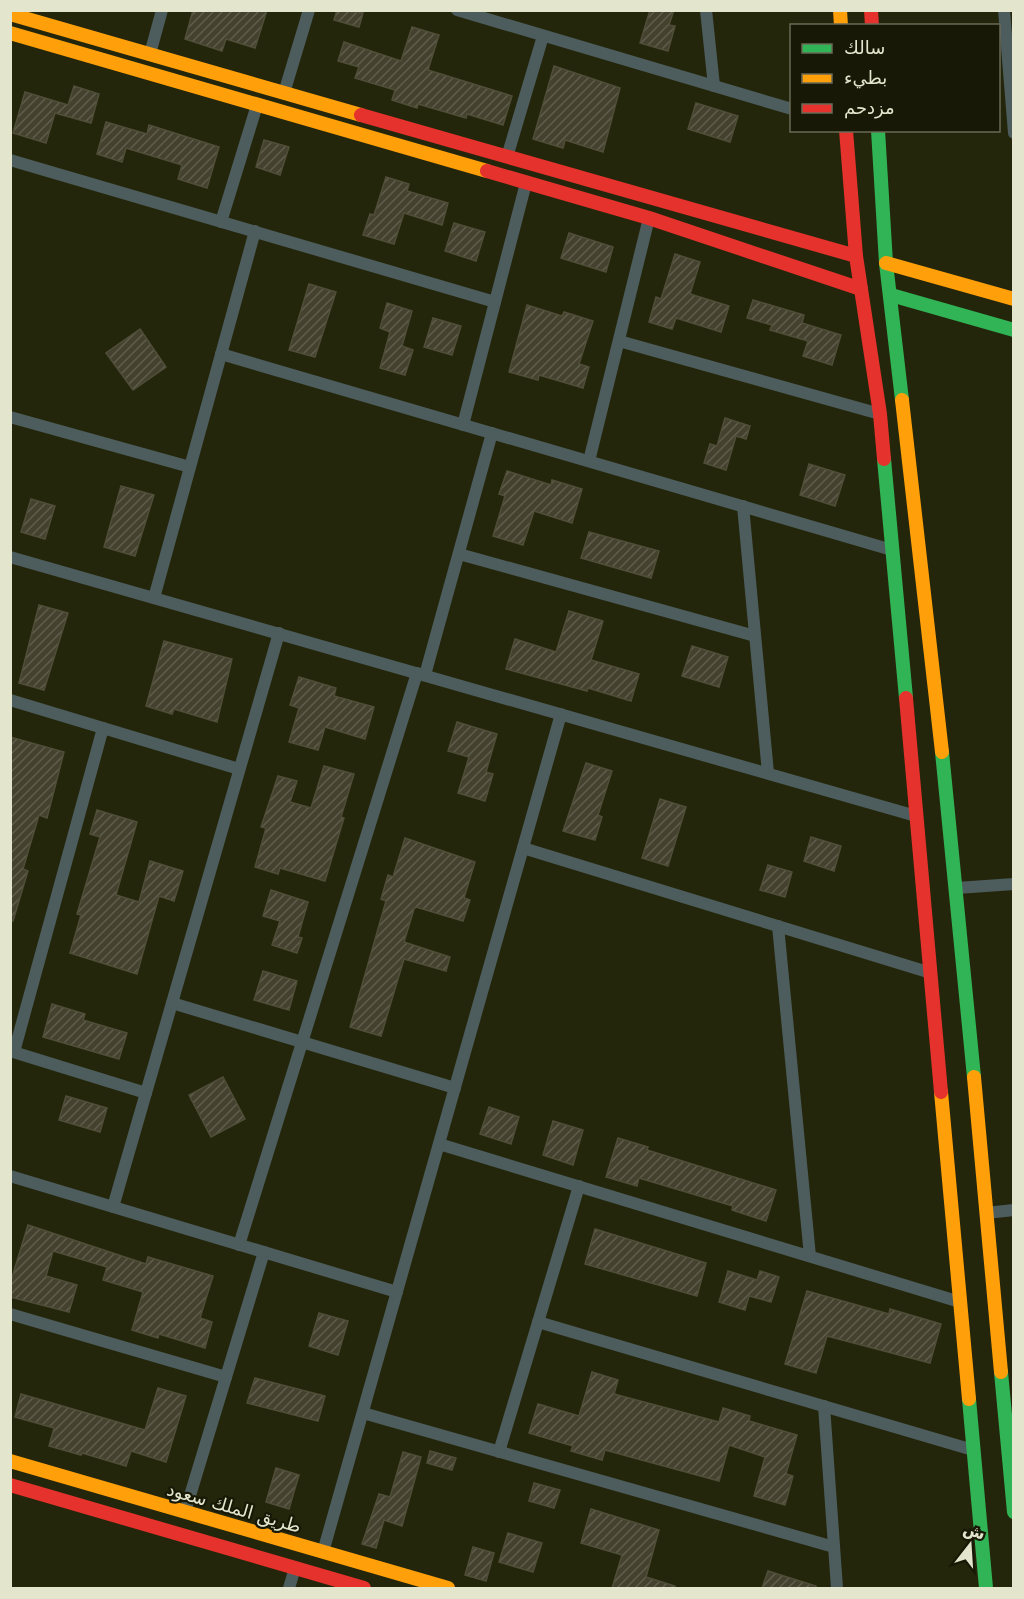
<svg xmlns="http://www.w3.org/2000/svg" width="1024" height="1599" viewBox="0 0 1024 1599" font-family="'DejaVu Sans','Noto Naskh Arabic',sans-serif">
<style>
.building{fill:url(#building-hatch);stroke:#504e39;stroke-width:1.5}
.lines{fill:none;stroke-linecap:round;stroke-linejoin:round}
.street{stroke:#4d5d5d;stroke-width:12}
.fast{stroke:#30b455;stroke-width:14}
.slow{stroke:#ff9f0a;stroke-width:14}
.jam{stroke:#e5322d;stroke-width:14}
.labels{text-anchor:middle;stroke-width:4.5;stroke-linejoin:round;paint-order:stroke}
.street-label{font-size:18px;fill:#e3e6cd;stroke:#171805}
</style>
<defs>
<pattern id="building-hatch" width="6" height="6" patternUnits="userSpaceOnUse" patternTransform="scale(1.5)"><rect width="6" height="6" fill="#44422e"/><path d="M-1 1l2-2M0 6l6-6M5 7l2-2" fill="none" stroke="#5f5d4b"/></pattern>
</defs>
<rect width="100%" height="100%" fill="#24260b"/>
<g class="building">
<polygon points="193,10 267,10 255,48 226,39 222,51 185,39"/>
<polygon points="337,10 363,13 359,27 334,20"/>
<polygon points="650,10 674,10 669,25 675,26 668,51 640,43"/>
<polygon points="412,27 439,35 428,70 512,96 503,125 467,114 466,118 418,104 417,108 392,100 395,90 355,78 359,67 338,61 344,42 401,61"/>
<polygon points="554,66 620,88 603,152 565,140 563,148 533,139"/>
<polygon points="74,86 99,94 91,123 55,113 46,143 13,133 25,92 68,105"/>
<polygon points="696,103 738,116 730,142 688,129"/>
<polygon points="106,122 147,134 149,125 219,147 207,188 178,179 182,165 126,148 122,162 97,154"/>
<polygon points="264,140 289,147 280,175 256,167"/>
<polygon points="386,177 409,184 407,191 448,203 442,225 404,213 394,244 363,235 370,214 374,215"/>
<polygon points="454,223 485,232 476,261 445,251"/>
<polygon points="569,233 613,247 606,272 561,258"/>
<polygon points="675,254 700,262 690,294 729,306 721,332 676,318 672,329 649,322 656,297 661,299"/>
<polygon points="309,284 336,292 315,357 289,350"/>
<polygon points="753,300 804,315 802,323 841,335 832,365 803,356 808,341 770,330 772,325 747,318"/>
<polygon points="387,303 412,311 402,346 413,350 405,375 380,368 390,332 380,328"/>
<polygon points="527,305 562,316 564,312 593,321 579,364 589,367 583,388 539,375 538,380 509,372"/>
<polygon points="433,318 461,326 452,355 424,347"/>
<polygon points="140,329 166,367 133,390 106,353"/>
<polygon points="725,418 750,426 746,439 736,436 726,470 704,463 710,444 717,446"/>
<polygon points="809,464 845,475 835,506 800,495"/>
<polygon points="507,471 551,485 552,480 582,489 572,523 534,511 523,545 493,536 505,496 499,494"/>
<polygon points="121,486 154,495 135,556 104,547"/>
<polygon points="31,499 55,506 45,539 21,532"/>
<polygon points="589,532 659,551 651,578 581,558"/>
<polygon points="39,605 68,613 44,690 19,683"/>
<polygon points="569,611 603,621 591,660 639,674 631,701 588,688 587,691 506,669 515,639 556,652"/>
<polygon points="164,641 232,659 217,722 174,709 172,714 146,706"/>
<polygon points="692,646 728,657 719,687 682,676"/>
<polygon points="299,677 336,688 334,696 374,707 365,739 325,727 318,750 289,742 299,708 290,705"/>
<polygon points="457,722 497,734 486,772 493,774 485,801 458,793 469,757 448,751"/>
<polygon points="10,737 64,752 47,818 39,815 23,869 28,871 13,921 10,921"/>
<polygon points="586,763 612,771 598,815 602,817 595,840 563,831"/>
<polygon points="324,766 354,774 341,817 344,818 325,881 280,868 278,874 255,867 266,828 261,827 278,776 297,781 290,802 311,808"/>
<polygon points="660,799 686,807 668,866 642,858"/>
<polygon points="97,810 137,822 116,895 139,902 150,861 183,871 174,901 159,896 137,974 70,953 81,915 77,914 100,837 90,834"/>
<polygon points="811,837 841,846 834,871 804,861"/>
<polygon points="405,838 475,862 464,898 470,900 463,921 416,907 414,909 404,942 450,957 446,971 404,959 381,1036 350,1027 386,901 381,899 388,875 393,877"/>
<polygon points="768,865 792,872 785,897 760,890"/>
<polygon points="271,890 308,902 298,937 302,938 297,953 272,945 280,921 263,916"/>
<polygon points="263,971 297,981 289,1010 254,1000"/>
<polygon points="52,1004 85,1014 83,1020 127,1033 119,1059 43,1037"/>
<polygon points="223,1077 245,1119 211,1137 189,1095"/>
<polygon points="66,1096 107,1108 100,1132 59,1120"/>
<polygon points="489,1107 519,1117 511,1144 480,1134"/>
<polygon points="553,1121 583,1130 573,1165 543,1155"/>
<polygon points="618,1138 648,1147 647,1150 776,1190 766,1221 732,1210 733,1206 639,1178 637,1186 606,1177"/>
<polygon points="28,1225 146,1264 148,1257 213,1276 200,1318 212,1322 205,1348 159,1334 158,1338 132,1330 143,1292 103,1280 107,1267 53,1251 46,1276 77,1285 69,1312 10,1297 10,1284"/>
<polygon points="595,1229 706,1263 697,1296 585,1264"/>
<polygon points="728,1271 757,1280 760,1271 779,1277 771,1302 749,1296 745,1310 719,1302"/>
<polygon points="807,1291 889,1314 890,1309 941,1324 930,1363 827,1336 816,1373 785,1364"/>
<polygon points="319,1313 348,1321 338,1355 309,1346"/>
<polygon points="592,1372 618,1380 614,1394 719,1422 723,1408 750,1416 749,1421 797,1435 786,1474 793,1476 785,1505 754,1496 765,1457 729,1445 719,1481 605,1450 602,1460 571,1451 573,1446 529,1433 538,1404 579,1416"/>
<polygon points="255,1378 325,1396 318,1421 247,1403"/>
<polygon points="158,1388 186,1396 166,1462 131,1451 126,1466 82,1453 81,1455 49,1446 54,1428 15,1417 21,1394 145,1430"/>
<polygon points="430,1451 456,1458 452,1470 427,1463"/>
<polygon points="403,1452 421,1457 402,1526 384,1520 376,1548 362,1544 379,1494 390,1497"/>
<polygon points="276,1468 299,1475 289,1509 266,1502"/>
<polygon points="534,1483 560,1490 554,1508 529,1501"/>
<polygon points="591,1509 659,1530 646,1577 675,1586 675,1588 612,1588 622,1555 581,1543"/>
<polygon points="508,1533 542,1543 533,1572 499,1562"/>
<polygon points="473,1547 494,1553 486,1581 465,1575"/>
<polygon points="768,1571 816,1586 816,1588 762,1588"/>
</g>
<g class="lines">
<g class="street">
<polyline points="457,10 792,109"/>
<polyline points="706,10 714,86"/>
<polyline points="1004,10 1014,133"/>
<polyline points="150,54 162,10"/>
<polyline points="284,93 309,10"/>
<polyline points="507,157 543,36"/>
<polyline points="10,160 495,302"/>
<polyline points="221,222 257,105"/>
<polyline points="619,341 880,414"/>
<polyline points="221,354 892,550"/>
<polyline points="10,417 190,467"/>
<polyline points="463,425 526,183"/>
<polyline points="589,461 649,218"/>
<polyline points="743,506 768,773"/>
<polyline points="459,554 755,636"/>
<polyline points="10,557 916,816"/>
<polyline points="154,598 255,231"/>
<polyline points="425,675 492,433"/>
<polyline points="10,700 239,769"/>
<polyline points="523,848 931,973"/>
<polyline points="957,888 1014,884"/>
<polyline points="778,926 810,1256"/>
<polyline points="172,1003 455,1088"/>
<polyline points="10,1051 146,1093"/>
<polyline points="14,1052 103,728"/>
<polyline points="439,1144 960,1302"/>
<polyline points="10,1176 397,1292"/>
<polyline points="113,1207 279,633"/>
<polyline points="986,1213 1014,1210"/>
<polyline points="239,1245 417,673"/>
<polyline points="10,1314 226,1377"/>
<polyline points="538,1322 973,1450"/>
<polyline points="824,1406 837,1588"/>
<polyline points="363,1413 834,1547"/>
<polyline points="499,1452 579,1186"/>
<polyline points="185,1512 264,1252"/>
<polyline points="323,1552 561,714"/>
<polyline points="289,1588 295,1568"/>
</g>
<g class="fast">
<polyline points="878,130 886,263 902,400"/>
<polyline points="891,295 1014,330"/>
<polyline points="884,459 906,698"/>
<polyline points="942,752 974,1077"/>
<polyline points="1001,1372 1014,1512"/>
<polyline points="969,1399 986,1588"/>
</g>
<g class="slow">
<polyline points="840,10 841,26"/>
<polyline points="10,14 361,115"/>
<polyline points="10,33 487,171"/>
<polyline points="886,263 1014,299"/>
<polyline points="902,400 942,752"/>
<polyline points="974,1077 1001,1372"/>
<polyline points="941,1092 969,1399"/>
<polyline points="10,1461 448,1588"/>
</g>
<g class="jam">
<polyline points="871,10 872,26"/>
<polyline points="361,115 856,256"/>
<polyline points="846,130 856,256 880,414 884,459"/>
<polyline points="487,171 649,218 861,289"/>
<polyline points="906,698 941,1092"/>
<polyline points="10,1485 364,1588"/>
</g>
</g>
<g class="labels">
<g class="street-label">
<text transform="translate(234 1508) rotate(16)" y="6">طريق الملك سعود</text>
</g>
</g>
<rect width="1024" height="1599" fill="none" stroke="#e3e6cd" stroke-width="24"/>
<rect x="790" y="24" width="210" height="108" fill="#171805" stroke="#696a55" stroke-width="1.5"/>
<rect x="802" y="44" width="30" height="9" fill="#30b455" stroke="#696a55" stroke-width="1.5"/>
<text x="844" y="54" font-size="18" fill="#e3e6cd">سالك</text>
<rect x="802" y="74" width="30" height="9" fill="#ff9f0a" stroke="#696a55" stroke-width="1.5"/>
<text x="844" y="84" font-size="18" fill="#e3e6cd">بطيء</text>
<rect x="802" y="104" width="30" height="9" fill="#e5322d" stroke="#696a55" stroke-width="1.5"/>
<text x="844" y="114" font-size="18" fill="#e3e6cd">مزدحم</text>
<g transform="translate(970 1545) rotate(17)" stroke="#171805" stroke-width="4.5" paint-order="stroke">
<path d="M0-4.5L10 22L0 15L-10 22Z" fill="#e3e6cd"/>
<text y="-9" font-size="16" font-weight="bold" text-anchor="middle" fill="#e3e6cd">ش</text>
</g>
</svg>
